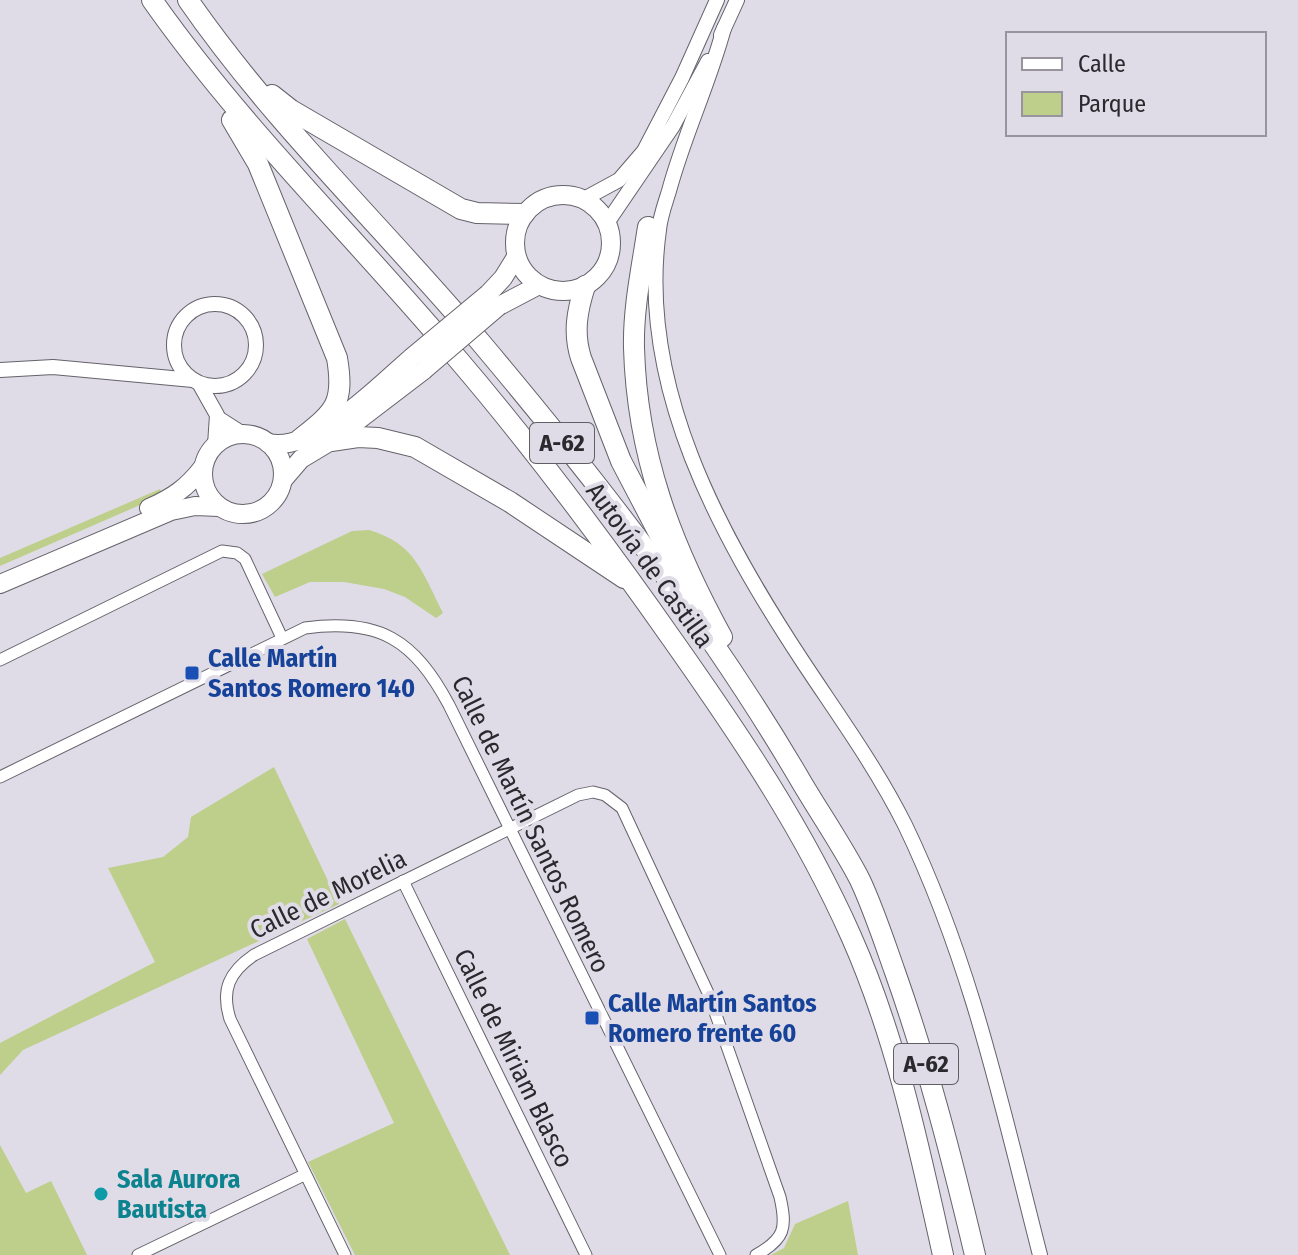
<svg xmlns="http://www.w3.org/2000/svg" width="1298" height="1255" viewBox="0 0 1298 1255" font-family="'Fira Sans Condensed',sans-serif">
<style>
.green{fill:#bdcf8a}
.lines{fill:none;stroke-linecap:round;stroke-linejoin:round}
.minor-casing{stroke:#65626b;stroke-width:13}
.tertiary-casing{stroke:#65626b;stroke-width:16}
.trunk-casing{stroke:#65626b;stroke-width:20}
.motorway-casing{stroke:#65626b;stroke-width:22}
.minor{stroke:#fff;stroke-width:11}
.tertiary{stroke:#fff;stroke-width:14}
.trunk{stroke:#fff;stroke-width:18}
.motorway{stroke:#fff;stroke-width:20}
.trunk-bridge-casing{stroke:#65626b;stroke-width:20;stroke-linecap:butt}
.trunk-bridge{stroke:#fff;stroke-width:18}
.transit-dot{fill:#1a4fb4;stroke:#dfdce7;stroke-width:3}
.culture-dot{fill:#0f9aa8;stroke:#dfdce7;stroke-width:3}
.labels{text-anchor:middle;stroke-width:8;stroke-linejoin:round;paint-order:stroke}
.shield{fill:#dfdce7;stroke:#605f65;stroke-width:2}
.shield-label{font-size:24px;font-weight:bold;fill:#2a292d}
.street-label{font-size:26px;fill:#2a292d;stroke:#dfdce7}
.transit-label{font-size:26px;font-weight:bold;fill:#164399;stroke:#dfdce7;text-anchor:start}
.culture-label{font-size:26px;font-weight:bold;fill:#0d838f;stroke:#dfdce7;text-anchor:start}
</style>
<rect width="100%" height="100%" fill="#dfdce7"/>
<g class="green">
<polygon points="160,489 163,495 0,566 0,558"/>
<path d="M369 530C416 544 422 572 443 613L436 618 405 597 384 589 344 582H310L275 597 262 574 352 531Z"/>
<polygon points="274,767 339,904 23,1050 0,1075 0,1043 155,962 108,868 163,857 188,837 191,817"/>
<polygon points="345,919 510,1255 355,1255 308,1162 394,1123 307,939"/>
<polygon points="0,1145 26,1193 51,1181 87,1255 0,1255"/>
<polygon points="848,1201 858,1255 771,1255 784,1248 795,1224"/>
</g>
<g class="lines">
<g class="minor-casing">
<g id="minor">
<polyline points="0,660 222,551 237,553 245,559 282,638"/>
<path d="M0 777 305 628C380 618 414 640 449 705L720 1255"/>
<polyline points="403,881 586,1255"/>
<polyline points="138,1255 304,1175"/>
<path d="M345 1255 230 1019C221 990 229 972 254 955L578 795 593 792 605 795 622 808 709 995 780 1197C787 1228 785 1239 756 1255"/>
</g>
</g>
<g class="tertiary-casing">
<g id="tertiary">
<path d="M724 28C709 84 684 135 669 191 665 204 660 217 659 230 637 386 720 536 803 662 838 715 876 767 905 825 972 964 1002 1107 1040 1255"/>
<polyline points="721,35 737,0"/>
<polyline points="584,199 619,180 644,151 682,78 717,0"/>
<polyline points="607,223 673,126 708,61"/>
<circle cx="215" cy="345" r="41"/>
<polyline points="0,370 53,367 193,380"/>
<polyline points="199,383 217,415 215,445"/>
<polyline points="218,418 243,434"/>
</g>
</g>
<g class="trunk-casing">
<g id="trunk">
<circle cx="563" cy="243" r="48"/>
<polyline points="488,294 503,278 516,257"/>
<polyline points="499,306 539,285"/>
<circle cx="243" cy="474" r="40"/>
<path d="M268 443C315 453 377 387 411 358"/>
<polyline points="283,480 301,459 331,441 424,370"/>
<path d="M149 508C172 498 187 488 203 467"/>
<polyline points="0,584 171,511 195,506 219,507"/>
</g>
</g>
<g class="motorway-casing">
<g id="motorway">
<path d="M152 0C242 128 355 237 456 357 533 447 604 542 672 639 739 734 803 828 851 936 896 1037 919 1147 943 1255"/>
<path d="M188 0C274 124 385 229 482 344 598 482 711 627 802 783 821 815 843 847 860 880 874 910 884 941 895 972 928 1065 952 1159 975 1255"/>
<polyline points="272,95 291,110 461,209 477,213 524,214"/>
<path d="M232 120 258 164 337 358C345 405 334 412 299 440"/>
<path d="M648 227C642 267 633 308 634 348 637 455 671 544 722 637"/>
<path d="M585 286C577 311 573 333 581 358L621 461 689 591"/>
<polyline points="331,441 358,437 378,438 415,447 510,502 624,578"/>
</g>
</g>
<use href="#minor" class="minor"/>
<use href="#tertiary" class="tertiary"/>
<use href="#trunk" class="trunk"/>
<use href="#motorway" class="motorway"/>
<g class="trunk-bridge-casing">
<g id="trunk-bridge">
<polyline points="411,358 488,294"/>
<polyline points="424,370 499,306"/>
</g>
</g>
<use href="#trunk-bridge" class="trunk-bridge"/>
</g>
<g class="transit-dot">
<rect x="184" y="665" width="16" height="16" rx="4"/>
<rect x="584" y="1010" width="16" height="16" rx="4"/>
</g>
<circle class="culture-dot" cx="101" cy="1194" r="8"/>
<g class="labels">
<g class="shield">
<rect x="530" y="423" width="64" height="40" rx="6"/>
<rect x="894" y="1044" width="64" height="40" rx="6"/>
</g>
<g class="shield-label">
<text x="562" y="451">A-62</text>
<text x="926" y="1072">A-62</text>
</g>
<g class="street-label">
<text transform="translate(650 565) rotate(54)" y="9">Autovía de Castilla</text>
<text transform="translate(531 824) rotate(64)" y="9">Calle de Martín Santos Romero</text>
<text transform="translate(328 894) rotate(-26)" y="9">Calle de Morelia</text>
<text transform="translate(514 1058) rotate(64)" y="9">Calle de Miriam Blasco</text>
</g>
<g class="transit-label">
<text x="208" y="667">Calle Martín<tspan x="208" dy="30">Santos Romero 140</tspan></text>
<text x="608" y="1012">Calle Martín Santos<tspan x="608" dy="30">Romero frente 60</tspan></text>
</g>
<g class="culture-label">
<text x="117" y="1188">Sala Aurora<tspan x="117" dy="30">Bautista</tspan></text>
</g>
</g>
<rect x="1006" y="32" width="260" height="104" fill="#dfdce7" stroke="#97949d" stroke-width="2"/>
<rect x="1022" y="58" width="40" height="12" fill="#ffffff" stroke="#97949d" stroke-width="2"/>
<text x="1078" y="72" font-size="24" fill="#2a292d">Calle</text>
<rect x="1022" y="92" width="40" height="24" fill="#bdcf8a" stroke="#97949d" stroke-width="2"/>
<text x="1078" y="112" font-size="24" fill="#2a292d">Parque</text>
</svg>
